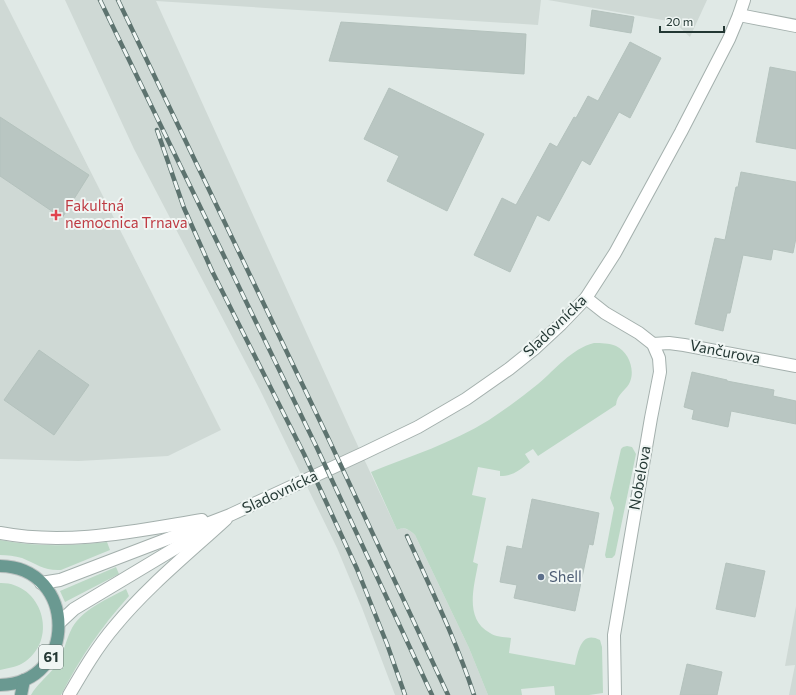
<svg xmlns="http://www.w3.org/2000/svg" width="796" height="695" viewBox="0 0 796 695" font-family="Commissioner,sans-serif">
<style>
.built{fill:#cfd9d5}
.green{fill:#bbd8c5}
.building{fill:#b9c6c2;stroke:#b4c2bd}
.lines{fill:none;stroke-linecap:round;stroke-linejoin:round}
.minor-casing{stroke:#a4b0ad;stroke-width:14}
.major-casing{stroke:#bdc3c2;stroke-width:14}
.minor{stroke:#fff;stroke-width:12}
.major{stroke:#6a9991;stroke-width:12}
.rail-casing{stroke:#5d736f;stroke-width:4.5}
.rail{stroke:#f0f6f4;stroke-width:3;stroke-dasharray:9;stroke-linecap:butt}
.health-dot{fill:#e0444e;stroke:#f0f6f4;stroke-width:1.5}
.service-dot{fill:#5c6f8a;stroke:#f0f6f4;stroke-width:1.5}
.labels{text-anchor:middle;stroke-width:4;stroke-linejoin:round;paint-order:stroke}
.shield{fill:#f0f6f4;stroke:#60706d;stroke-width:1}
.shield-label{font-size:14px;font-weight:bold;fill:#233733}
.health-label{font-size:15px;fill:#be3a42;stroke:#f0f6f4;text-anchor:start}
.street-label{font-size:15px;fill:#233733;stroke:#f0f6f4}
.service-label{font-size:15px;fill:#4e5e75;stroke:#f0f6f4;text-anchor:start}
</style>
<rect width="100%" height="100%" fill="#e0e9e6"/>
<g class="built">
<polygon points="0,0 4,0 221,430 168,456 79,461 0,459"/>
<polygon points="65,0 541,0 538,25 156,1 351,431 397,530 402,528 409,530 415,535 469,648 488,695 395,695 362,608 337,548 260,390 134,149"/>
<polygon points="548,0 707,0 690,37 674,22"/>
<polygon points="796,606 796,695 789,695 795,665 785,666"/>
</g>
<g class="green">
<path d="M594 343C601 343 609 343 616 346 629 352 636 371 629 384 624 392 617 394 616 405L538 456 533 449 525 454 530 462C519 470 514 476 500 476V471L478 467 472 495 486 498 473 562 478 564C474 587 464 619 490 633 495 637 505 637 511 638L509 653 575 665C578 652 581 630 600 640L602 647 603 693 589 695H555L554 686 521 689 522 695H488L469 648 415 535C409 530 405 526 397 530L371 472C411 456 452 443 489 420 506 409 522 397 538 384 556 369 571 349 594 343Z"/>
<polygon points="627,446 632,447 636,454 615,555 612,558 606,558 605,555 613,513 614,508 610,498 621,449 623,447"/>
<path d="M0 540C35 547 71 546 107 542L110 550 61 570C44 571 37 564 22 558 15 556 7 555 0 555Z"/>
<polygon points="116,567 119,574 65,602 60,591"/>
<path d="M0 583C41 582 59 637 26 661 18 667 9 668 0 670Z"/>
<path d="M126 589 129 596C101 627 80 658 61 695H31C37 684 47 677 55 667 64 655 65 641 72 628 83 609 107 599 126 589Z"/>
</g>
<g class="building">
<polygon points="592,10 634,17 631,33 590,26"/>
<polygon points="341,22 526,34 524,74 329,61"/>
<polygon points="630,42 661,58 630,118 619,112 590,165 582,160 549,221 537,215 510,272 474,255 502,198 516,205 550,143 557,147 574,117 576,118 588,96 598,101"/>
<polygon points="770,67 796,72 796,149 756,142"/>
<polygon points="389,88 484,134 447,211 387,181 399,156 364,139"/>
<polygon points="0,117 89,175 62,218 0,176"/>
<polygon points="741,172 796,182 796,238 793,253 773,249 771,260 743,255 730,313 727,313 723,331 695,324 715,238 725,240 736,187 738,187"/>
<polygon points="39,350 89,385 54,435 4,400"/>
<polygon points="692,372 727,380 727,381 774,390 773,396 796,401 796,424 731,411 728,427 692,419 694,410 684,407"/>
<polygon points="532,499 599,513 593,545 589,544 575,611 514,598 517,585 500,582 507,546 522,549"/>
<polygon points="726,563 765,571 755,617 716,609"/>
<polygon points="687,664 722,672 717,695 680,695"/>
</g>
<g class="lines">
<g class="minor-casing">
<g id="minor">
<polyline points="739,15 796,26"/>
<polyline points="586,298 605,313 639,333 653,344 659,358 660,372 651,418 614,635 615,695"/>
<polyline points="653,344 669,343 684,345 796,366"/>
<path d="M0 533C68 546 135 531 202 520"/>
<polyline points="41,583 60,580 230,515 364,453 418,427 466,399 509,369 534,349 561,324 586,298 615,253 681,132 729,39 739,15 744,0"/>
<polyline points="60,622 74,609 204,531"/>
<path d="M69 695C83 671 97 647 115 626 147 587 189 553 226 519"/>
</g>
</g>
<g class="major-casing">
<g id="major">
<path d="M0 566C77 567 79 683 0 685"/>
<polyline points="21,695 24,680"/>
</g>
</g>
<use href="#minor" class="minor"/>
<use href="#major" class="major"/>
<g class="rail-casing">
<g id="rail">
<polyline points="100,0 317,448 432,695"/>
<polyline points="118,0 330,442 448,695"/>
<polyline points="157,130 184,208 212,271 304,454 357,569 387,644 405,695"/>
<path d="M407 536C431 589 456 640 474 695"/>
</g>
</g>
<use href="#rail" class="rail"/>
</g>
<path class="health-dot" d="M54 209h4v4h4v4h-4v4h-4v-4h-4v-4h4z"/>
<circle class="service-dot" cx="541" cy="577" r="4"/>
<g class="labels">
<rect class="shield" x="39" y="645" width="24" height="24" rx="3"/>
<g class="shield-label">
<text x="51" y="662">61</text>
</g>
<g class="health-label">
<text x="65" y="211">Fakultná<tspan x="65" dy="17">nemocnica Trnava</tspan></text>
</g>
<g class="street-label">
<text transform="translate(555 326) rotate(-44)" y="5">Sladovnícka</text>
<text transform="translate(725 352) rotate(11)" y="5">Vančurova</text>
<text transform="translate(640 478) rotate(-80)" y="5">Nobelova</text>
<text transform="translate(280 492) rotate(-25)" y="5">Sladovnícka</text>
</g>
<g class="service-label">
<text x="549" y="582">Shell</text>
</g>
</g>
<path d="M660 26v6h64v-6" fill="none" stroke="#233733" stroke-width="2"/>
<text x="666" y="26" font-size="12" fill="#233733" stroke="#f0f6f4" stroke-width="3" paint-order="stroke">20 m</text>
</svg>
